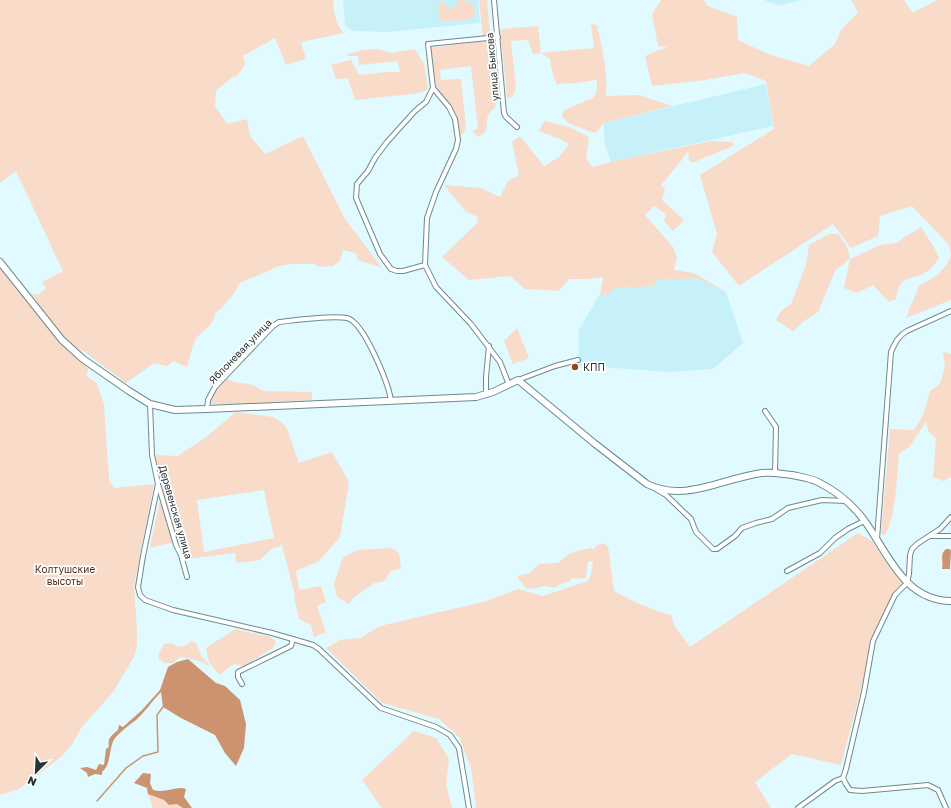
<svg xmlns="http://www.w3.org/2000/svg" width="951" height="808" viewBox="0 0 951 808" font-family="'Golos Text',sans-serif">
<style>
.built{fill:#c7f1f9}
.green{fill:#f9dbc9;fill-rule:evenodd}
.water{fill:#cd9370}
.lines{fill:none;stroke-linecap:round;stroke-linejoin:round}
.stream{stroke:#cd9370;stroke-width:1.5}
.street-casing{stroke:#6c8a8f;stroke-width:6}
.secondary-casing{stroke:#6c8a8f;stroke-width:8}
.street{stroke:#fff;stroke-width:4}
.secondary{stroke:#fff;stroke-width:6}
.poi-dot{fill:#8e4c1c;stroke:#fff;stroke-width:1.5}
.labels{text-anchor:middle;stroke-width:3.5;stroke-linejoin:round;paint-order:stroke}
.street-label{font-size:10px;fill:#273336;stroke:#fff}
.poi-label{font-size:10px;fill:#273336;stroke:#fff;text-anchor:start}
.park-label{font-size:10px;fill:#552d13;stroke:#fff}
</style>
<rect width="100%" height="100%" fill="#e0faff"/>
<g class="built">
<polygon points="343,0 478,0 480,23 387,32 354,31 345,26"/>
<polygon points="764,0 801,0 778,6"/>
<polygon points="766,84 773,126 611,162 605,145 603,123"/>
<polygon points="696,278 726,292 743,343 713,369 668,372 601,367 578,367 579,330 599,295 600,296 614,288 654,286 655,280"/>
</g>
<g class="green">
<path d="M0 0H333C334 12 335 24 344 33L301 42 306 59 286 65 275 38 243 56 245 65 236 77H233L216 90 215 106 227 124 247 119 250 136 265 154 303 136 345 219 382 268 358 260 356 253 343 250 340 261 333 266 320 267 314 264H293L279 266 240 283 235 292 221 309 215 313C215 326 202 330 196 339 192 346 189 360 187 367L174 361 167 366 154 363 126 383 86 353 65 342 62 333H53L89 369 86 376 96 382 104 404 109 480 114 488 154 484 134 585 137 630V644L135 655 113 692 81 728 73 743 62 756 19 789 0 795V268L52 331 59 332 31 293 38 295 46 288 42 282 63 271 16 171 0 183Z"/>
<polygon points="458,0 465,0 465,3 468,2 473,3 475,15 468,20 440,21 438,4 445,2 447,9 458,5"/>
<polygon points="479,0 487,0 490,34 483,37"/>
<polygon points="661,0 704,0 708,6 737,17 738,40 768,54 809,66 835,44 841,30 858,12 851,0 904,0 913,13 937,0 951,0 951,300 906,318 919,286 938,275 947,264 951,255 949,245 912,206 880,216 878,236 851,248 833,224 739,286 712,252 717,234 700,175 774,129 766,81 745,73 705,80 652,86 645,56 667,47 658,46 652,14"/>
<path d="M591 24 597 25C602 49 608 71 606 96L639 95 672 106 603 123 599 130 594 133 568 123 562 116 564 110 593 98 597 90V80L576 83 557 84 552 72 550 59 541 53 533 54 528 40 511 41 516 88 512 97 507 98 500 29 538 26 541 53 594 48Z"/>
<path d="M493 40 498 90 495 108C485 115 488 120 486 131L478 137 472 131 478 128 471 66 440 70 441 80 461 79 466 127 463 134 460 135 458 123 450 107 438 90 434 80 433 69 429 48Z"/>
<polygon points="377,49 392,53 415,49 424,64 428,89 420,93 355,100 348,78 336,79 331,65 351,60 359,75 385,72 400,72 398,61 359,65 358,56 346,56 348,54 363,50"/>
<polygon points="544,121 569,127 589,137 586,159 593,167 610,162 711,141 733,142 733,146 692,163 689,160 688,151 681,161 661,185 665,189 662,200 684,220 673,231 664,221 666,214 654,206 645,215 673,247 677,257 674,270 694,273 726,292 696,278 655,280 655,286 615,288 610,293 600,296 603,277 587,279 569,279 559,291 525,289 510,276 469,280 442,257 477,223 478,217 466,212 444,185 480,188 500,197 508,181 519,175 512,142 520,136 544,166 559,157 569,144 557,138 539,131"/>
<path d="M921 227 935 249 939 258C936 262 932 268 928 271 912 282 899 273 896 299L889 302 873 285 857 293 844 288 850 259 880 245 896 243Z"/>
<polygon points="829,234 838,234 846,245 850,257 843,265 836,269 818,312 804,321 793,331 776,320 781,311 791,304 806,265 809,245"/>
<polygon points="517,328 529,358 513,364 504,341"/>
<path d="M943 352 951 354V477L943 481 933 477 936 438 929 432 926 422 909 447 899 453C897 475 896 517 885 535L881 534 890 429 914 430 924 413 930 391 940 384 945 366Z"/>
<path d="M226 378C238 387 250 379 262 391L312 392V400L271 402 262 404H209L216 388Z"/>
<path d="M236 412 273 417 286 426 299 463 332 452 349 482 340 537 319 561 296 571 299 590 321 586 326 602 317 606 326 632 314 637 311 625 299 619 295 601 294 592 282 545 270 550 260 560 237 563 235 553 188 559 187 539 150 548 163 485 153 455 178 456 206 437ZM264 490 274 538 204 552 197 500Z"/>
<path d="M858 533 872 541 903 583 893 595 877 629 841 765 792 754 755 782 771 808H476L471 768 459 737 439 719 382 703 326 648 340 640 360 638 380 626 483 602 518 589 543 596 588 581 591 574 593 561H589C586 565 588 573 585 578 580 580 576 577 571 579L569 582 563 583 553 588C540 583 536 591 526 588L518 578V576L530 573 539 564 558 563 569 554 580 550 592 548 594 550 596 546 603 543 608 546 614 591C632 601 651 610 671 615L675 627 690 647Z"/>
<polygon points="391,548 399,553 401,568 390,572 384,581 374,583 353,598 349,604 337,597 334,584 343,557 358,550"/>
<polygon points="235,629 271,637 276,642 273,648 244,666 234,664 219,675 209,662 206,648"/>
<path d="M191 641 196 643 202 657 211 667C201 661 192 658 180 657L173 663H165L159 659V653L164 644 171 643 178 647 187 645Z"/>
<polygon points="414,731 436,738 449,759 446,785 452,808 382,808 362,780"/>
<polygon points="148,794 164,800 169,805 177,804 183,808 153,808"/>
</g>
<g class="water">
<path d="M946 549H949L951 550 950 569H942C944 561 939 555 946 549Z"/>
<path d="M188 659 216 683 225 686 240 700 246 724 244 748 236 766 225 753 215 735 181 718 163 707 161 692C152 701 145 712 136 720 129 725 121 731 115 738 108 748 112 764 102 772V775L95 774 88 777 87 773 80 768 87 767 96 770 99 764 104 765 106 749 109 747C107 738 112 735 118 730L119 725 123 727 142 710 160 690 168 667 177 662Z"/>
<path d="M143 773 151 774 150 783 153 790C166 794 177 785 186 789L184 797 192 808H183L177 804 169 805 164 800 148 794 147 788 134 783Z"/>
</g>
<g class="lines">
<polyline class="stream" points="97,801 126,768 143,756 158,752 157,715 163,707"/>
<g class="street-casing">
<g id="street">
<polyline points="494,0 504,113 506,117 517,127"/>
<polyline points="433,88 449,107 455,119 458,140 456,149 436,192 427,218 425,265 436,287 471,324 500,362 509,385"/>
<polyline points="433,88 428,44 498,37"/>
<polyline points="425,265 403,271 397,271 391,269 380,254 356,198 357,184 368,171 375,158 387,142 415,111 426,102 433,88"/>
<polyline points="518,380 555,366 578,360"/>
<polyline points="486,395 486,377 489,346"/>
<polyline points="150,404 152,455 158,484 176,545 181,555 187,577"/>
<path d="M207 409 208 400 215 387 273 326 279 322C297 320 331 315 347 318 364 322 388 383 391 400"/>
<polyline points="765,411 776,427 775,473"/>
<polyline points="158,484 143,556 138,587 140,595 145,600 173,610 272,633 313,645 319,649 381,708 436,727 450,735 459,748 469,808"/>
<polyline points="657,490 666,495 691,519 696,532 713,549 717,549 735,536 742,528 756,523 772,519 788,508 822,500 845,501"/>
<polyline points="930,536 951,536"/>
<path d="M877 539 891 352C895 343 898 336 907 331L951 311"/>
<polyline points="787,571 820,553 835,538 848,529 864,521"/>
<polyline points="242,684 238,677 238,672 291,646 293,639"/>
<polyline points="798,808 835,781 843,778"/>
<polyline points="946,808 938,790 928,785 862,791 850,790 846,784 843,778 846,769 864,692 873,641 895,595 907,583 909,574 910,555 912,549 917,544 940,529 951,517"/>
</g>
</g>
<g class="secondary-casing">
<path id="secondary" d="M0 262 62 340 83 359 129 391 150 404 175 410 207 409 476 397 493 392 518 380 594 443 647 484C685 503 723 478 762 473 772 472 782 474 792 475 801 477 810 478 818 482 836 491 852 504 864 520 888 553 904 601 951 601"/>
</g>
<use href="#street" class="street"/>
<use href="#secondary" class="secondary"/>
</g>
<circle class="poi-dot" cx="575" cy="367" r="4"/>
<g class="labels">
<g class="street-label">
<text transform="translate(492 67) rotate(-95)" y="4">улица Быкова</text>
<text transform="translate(240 351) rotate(-46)" y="4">Яблоневая улица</text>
<text transform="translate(176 512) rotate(74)" y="4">Деревенская улица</text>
</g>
<g class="poi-label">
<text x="583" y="371">КПП</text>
</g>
<g class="park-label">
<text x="65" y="573">Колтушские<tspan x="65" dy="12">высоты</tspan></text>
</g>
</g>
<g transform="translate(36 772) rotate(204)" stroke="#ffffff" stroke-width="3" paint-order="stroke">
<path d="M0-3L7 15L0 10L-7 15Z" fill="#273336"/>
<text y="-6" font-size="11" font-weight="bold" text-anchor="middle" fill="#273336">N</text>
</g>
</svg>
